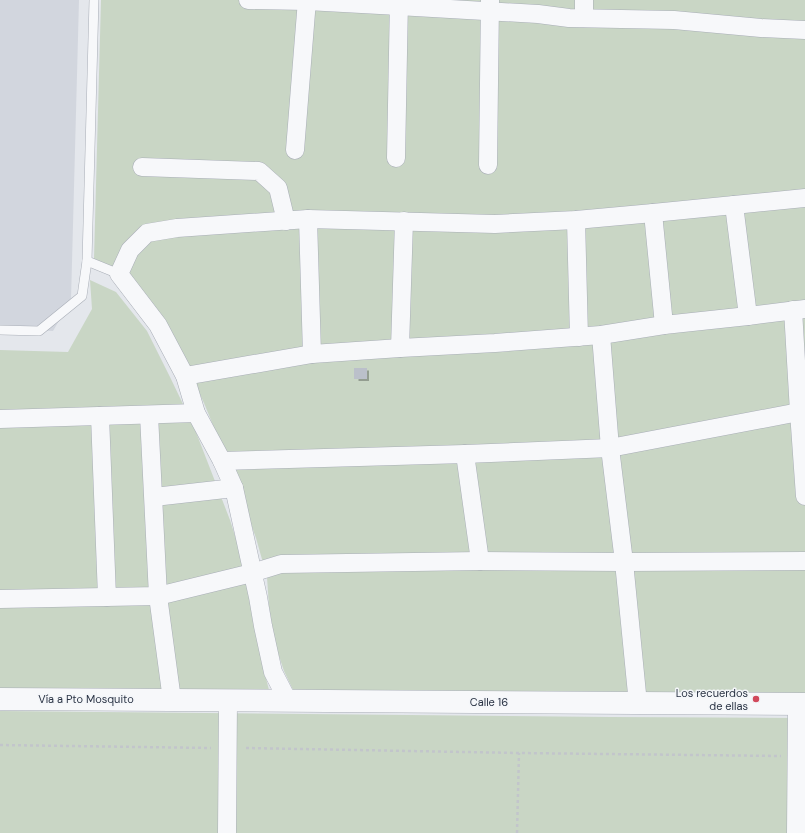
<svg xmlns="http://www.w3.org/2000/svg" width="805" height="833" viewBox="0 0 805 833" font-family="'DM Sans',sans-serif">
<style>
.built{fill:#d2d6de}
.green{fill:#c9d6c5}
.building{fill:#bbc0ca;filter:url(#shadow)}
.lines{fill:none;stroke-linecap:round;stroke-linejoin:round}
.service-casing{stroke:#a9aeb7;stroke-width:10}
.minor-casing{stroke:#a9aeb7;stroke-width:19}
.tertiary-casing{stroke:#a9aeb7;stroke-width:23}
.path{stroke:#c2c5cb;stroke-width:2.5;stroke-dasharray:3 3;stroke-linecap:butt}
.service{stroke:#f7f8fa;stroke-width:9}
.minor{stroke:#f7f8fa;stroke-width:18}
.tertiary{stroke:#f7f8fa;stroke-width:22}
.poi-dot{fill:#d1495b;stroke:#f4f6f9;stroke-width:1.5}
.labels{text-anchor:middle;stroke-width:3;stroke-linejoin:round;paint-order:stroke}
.poi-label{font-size:11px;fill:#2b3445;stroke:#f4f6f9;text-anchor:end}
.street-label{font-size:11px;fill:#2b3445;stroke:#f4f6f9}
</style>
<defs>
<filter id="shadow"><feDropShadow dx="4.5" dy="2.5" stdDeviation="0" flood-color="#0004"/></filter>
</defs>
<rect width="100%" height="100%" fill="#e4e7ec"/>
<polygon class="built" points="0,0 79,0 71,300 53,331 0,329"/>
<g class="green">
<polygon points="101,0 805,0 805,697 294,692 284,671 274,641 269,607 267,577 256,538 233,474 204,403 164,319 118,269 94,259"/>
<polygon points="90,280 116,292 147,331 170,377 194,427 230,520 247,574 250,601 262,663 269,690 0,688 0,350 68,352 92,309"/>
<polygon points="0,711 610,717 805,718 805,833 0,833"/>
</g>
<rect class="building" x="354" y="368" width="13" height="11"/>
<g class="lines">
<g class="service-casing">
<g id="service">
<polyline points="87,261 119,274"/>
<polyline points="0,330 39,331 82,296 87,261 94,0"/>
</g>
</g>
<g class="minor-casing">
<g id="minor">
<polyline points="248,0 307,1 398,6 538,14 569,18 674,20 761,28 805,30"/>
<polyline points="584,0 584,18"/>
<polyline points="295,150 307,0"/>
<polyline points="396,158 399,0"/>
<polyline points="488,165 490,1"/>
<polyline points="142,167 259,171 278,188 286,221"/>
<polyline points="734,205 748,316"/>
<polyline points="653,213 664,325"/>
<polyline points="308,219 312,354"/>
<polyline points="576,220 579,337"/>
<polyline points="793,310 799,412 805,496"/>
<polyline points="601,335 610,448 624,562 638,704"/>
<polyline points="400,348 404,221"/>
<polyline points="185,376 312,354 400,348 495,343 601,335 664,325 748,316 805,309"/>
<polyline points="149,415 158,596 172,700"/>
<polyline points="100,416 107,597"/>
<polyline points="0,419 196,413"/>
<polyline points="465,454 480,561"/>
<polyline points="222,461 465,454 610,448 799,412 805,411"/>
<polyline points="154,497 234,488"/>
<polyline points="0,599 158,596 252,573 281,564 480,561 624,562 805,561"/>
<polyline points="288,701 273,672 263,626 258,597 234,488 222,461 196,413 185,376 158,325 119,274 130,250 147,233 177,228 308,219 495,224 576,220 653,213 734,205 805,198"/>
<polyline points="227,833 228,701"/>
<polyline points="796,833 797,704"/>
</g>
</g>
<g class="tertiary-casing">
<polyline id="tertiary" points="0,699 805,704"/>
</g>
<g class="path">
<polyline points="0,745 211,748"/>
<polyline points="246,748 519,753 781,756"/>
<polyline points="517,833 519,753"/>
</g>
<use href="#service" class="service"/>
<use href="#minor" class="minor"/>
<use href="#tertiary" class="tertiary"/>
</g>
<circle class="poi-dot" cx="756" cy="699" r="4"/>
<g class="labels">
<g class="poi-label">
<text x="748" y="697">Los recuerdos<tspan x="748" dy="13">de ellas</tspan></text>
</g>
<g class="street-label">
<text x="86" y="703">Vía a Pto Mosquito</text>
<text x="489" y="706">Calle 16</text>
</g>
</g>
</svg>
